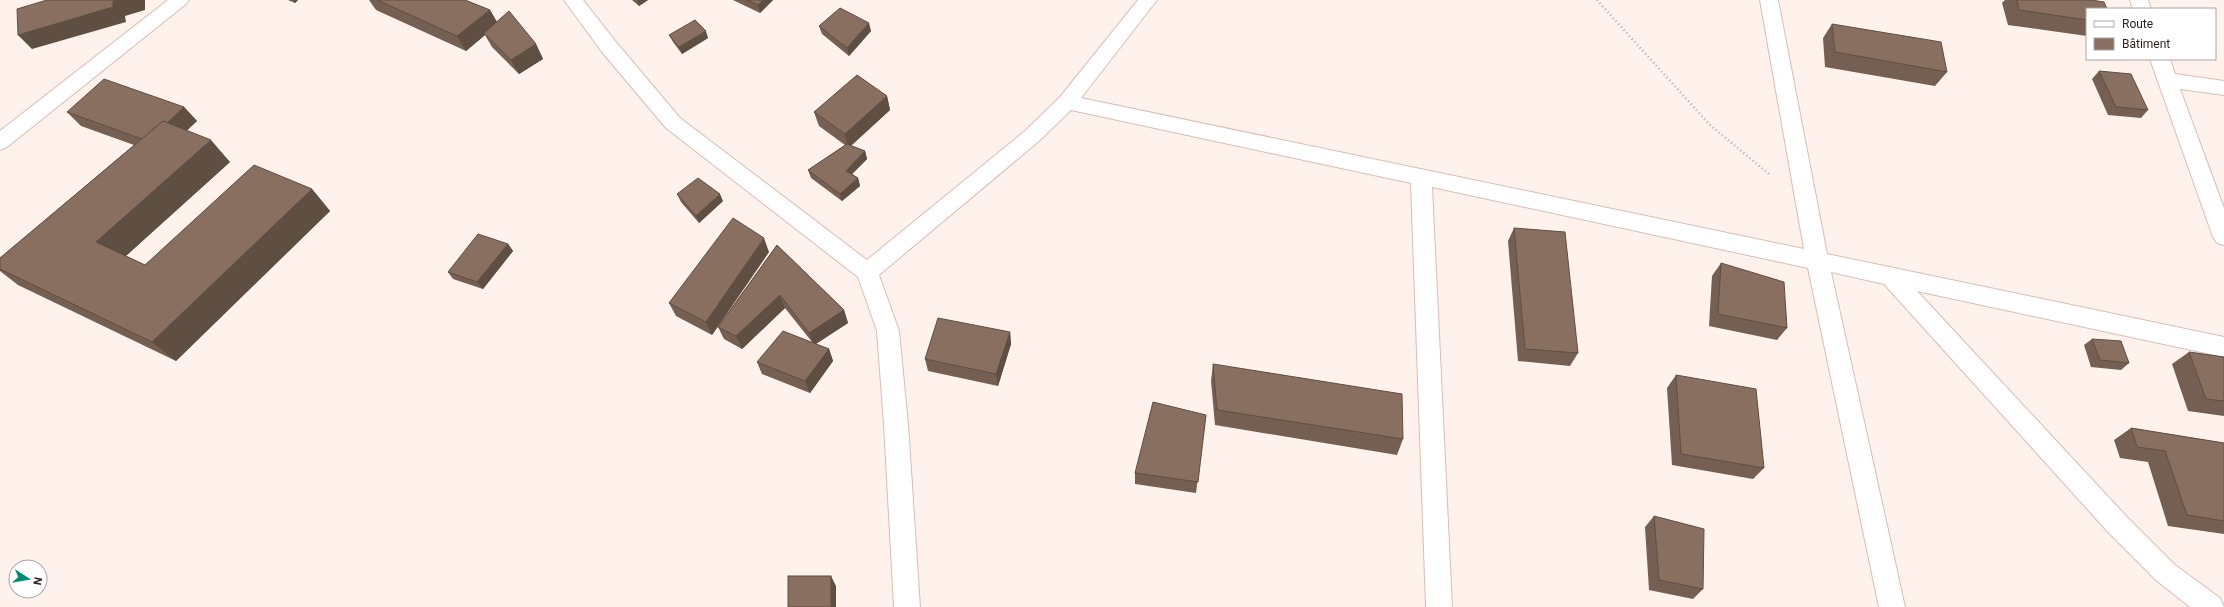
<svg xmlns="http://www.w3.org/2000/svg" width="2224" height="607" viewBox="0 0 2224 607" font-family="Roboto,sans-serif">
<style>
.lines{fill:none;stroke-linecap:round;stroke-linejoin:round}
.street-casing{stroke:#dcbcb1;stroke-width:2}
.path{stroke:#b4a7a3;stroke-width:2.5;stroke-dasharray:1 3;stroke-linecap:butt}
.street{fill:#fff;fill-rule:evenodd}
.wall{fill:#755f52}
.shaded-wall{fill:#5f4e42}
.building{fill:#886f5f;stroke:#5f4e42}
</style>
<rect width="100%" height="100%" fill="#fff1ec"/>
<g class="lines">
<g class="street-casing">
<g id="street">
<polygon points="168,0 189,0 186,4 7,147 0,150 0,131"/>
<polygon points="564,0 583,0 616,42 680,118 867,260 1025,131 1060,97 1138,0 1157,0 1081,98 1804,249 1760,0 1778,0 1827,254 2224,337 2224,357 1917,291 2126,516 2175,565 2220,598 2224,607 2190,607 2157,581 2108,532 1884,284 1831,272 1905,607 1879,607 1808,268 1432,187 1452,607 1426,607 1411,183 1071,110 1039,141 879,275 899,331 908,424 920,607 894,607 884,424 877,331 858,277 666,128 602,52"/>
<polygon points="2130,0 2148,0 2151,9 2133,9"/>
<polygon points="2150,59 2170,59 2175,74 2224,81 2224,95 2180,89 2224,208 2224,245 2217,243 2213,237"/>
</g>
</g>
<polyline class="path" points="1597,0 1710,125 1769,174"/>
<use href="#street" class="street"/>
</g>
<g class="wall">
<polygon points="288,0 298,0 295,3"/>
<polygon points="369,0 465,0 490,10 497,22 536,44 543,59 519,74 492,47 485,35 466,51 376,10"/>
<polygon points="632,0 648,0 639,6"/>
<polygon points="733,0 773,0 760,13"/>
<polygon points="2005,0 2091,0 2087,9 2087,36 2008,25 2002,3"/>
<polygon points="1832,24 1947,72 1935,86 1825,67 1823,38"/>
<polygon points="819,26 871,31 849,56 822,34"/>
<polygon points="669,35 708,38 682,54 673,42"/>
<polygon points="2099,71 2148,110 2141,118 2108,115 2092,79"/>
<polygon points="887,96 890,110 851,146 865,151 867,159 852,174 858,178 860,186 842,201 811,178 808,170 845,145 819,126 814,112"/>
<polygon points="184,107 197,121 186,131 230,162 126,256 145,265 312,189 330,211 176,361 18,285 0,271 0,258 134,145 81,126 67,112"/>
<polygon points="677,194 723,201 699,223 681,202"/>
<polygon points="1514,228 1578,353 1570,366 1518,361 1508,241"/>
<polygon points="508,244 513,251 483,289 453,279 448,272"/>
<polygon points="777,245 844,310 848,323 816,344 829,349 833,361 810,393 762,374 757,362 812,342 785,308 742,349 724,339 718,327"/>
<polygon points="769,252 712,335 676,316 669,303"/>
<polygon points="1721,263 1787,328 1777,340 1709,326 1712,276"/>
<polygon points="1010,332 1011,344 998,386 928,371 925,359"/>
<polygon points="2092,339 2129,363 2121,370 2091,367 2084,345"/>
<polygon points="2189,352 2224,357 2224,416 2188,411 2172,364"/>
<polygon points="1213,364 1403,439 1397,455 1215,425 1211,381"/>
<polygon points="1676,375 1764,468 1753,479 1672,465 1667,388"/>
<polygon points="1206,415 1196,493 1135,484 1135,473"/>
<polygon points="2131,428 2224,443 2224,534 2168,526 2148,462 2120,458 2114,440"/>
<polygon points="1654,516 1703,589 1693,599 1649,590 1645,527"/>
</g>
<g class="shaded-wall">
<polygon points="116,0 145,0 145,10 125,16 126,22 32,49 18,35"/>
<polygon points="293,0 298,0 295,3"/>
<polygon points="637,0 648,0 639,6"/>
<polygon points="763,0 773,0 760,13 758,5"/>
<polygon points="490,10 498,24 484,33 485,35 466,51 457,36"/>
<polygon points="869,23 871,31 849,56 847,48"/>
<polygon points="706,31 708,38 682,54 679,47"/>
<polygon points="536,44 543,59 519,74 511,60"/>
<polygon points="887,96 890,110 848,148 845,134"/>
<polygon points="184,107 197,121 161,155 147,141"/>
<polygon points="211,140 230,162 119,262 96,242"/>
<polygon points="865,151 867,159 848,178 846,171"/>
<polygon points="858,178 860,186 842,201 840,194"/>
<polygon points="312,189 330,211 176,361 152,342"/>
<polygon points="720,194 723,201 699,223 696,216"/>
<polygon points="764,238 769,252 712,335 706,322"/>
<polygon points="508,244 513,251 483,289 477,282"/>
<polygon points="780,295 785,308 742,349 736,336"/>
<polygon points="844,310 848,323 814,345 809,333"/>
<polygon points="1010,332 1011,344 998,386 996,374"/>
<polygon points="829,349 833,361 810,393 805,381"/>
<polygon points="831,576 836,586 836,607 831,607"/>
</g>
<g class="building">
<polygon points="47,0 116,0 113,1 113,7 18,35 17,9"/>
<polygon points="377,0 465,0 490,10 457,36"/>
<polygon points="747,0 763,0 758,5"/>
<polygon points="2017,0 2091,0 2104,2 2107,9 2087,9 2087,20 2019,10"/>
<polygon points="840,8 869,23 847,48 819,26"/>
<polygon points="509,11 536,44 511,60 484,33"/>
<polygon points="695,20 706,31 679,47 669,35"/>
<polygon points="1832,24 1941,42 1947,72 1835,52"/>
<polygon points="2099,71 2131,74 2148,110 2116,107"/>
<polygon points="857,75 887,96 845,134 814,112"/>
<polygon points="104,79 184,107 167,123 163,121 142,139 67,112"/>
<polygon points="163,121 211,140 96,242 145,265 254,165 312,189 152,342 0,269 0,258"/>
<polygon points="847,144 865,151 846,171 858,178 840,194 808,170"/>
<polygon points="698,178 720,194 696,216 677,194"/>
<polygon points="733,218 764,238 706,322 669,303"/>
<polygon points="1514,228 1565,232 1578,353 1525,349"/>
<polygon points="478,234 508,244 477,282 448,272"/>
<polygon points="777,245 844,310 809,333 780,295 736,336 718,327"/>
<polygon points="1721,263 1784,282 1787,328 1718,314"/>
<polygon points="938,318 1010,332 996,374 925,359"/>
<polygon points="783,331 829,349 805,381 757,362"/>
<polygon points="2092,339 2121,341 2129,363 2100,360"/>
<polygon points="2189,352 2224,357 2224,401 2206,399"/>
<polygon points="1213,364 1402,394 1403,439 1217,410"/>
<polygon points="1676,375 1756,389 1764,468 1681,454"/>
<polygon points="1153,402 1206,415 1198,482 1135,473"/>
<polygon points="2131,428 2224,443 2224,521 2187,515 2165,451 2137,447"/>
<polygon points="1654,516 1704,529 1703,589 1659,580"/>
<rect x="788" y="576" width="43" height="31"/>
</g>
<rect x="2086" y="8" width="130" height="52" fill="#ffffff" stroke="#aaa5a4"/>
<rect x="2094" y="21" width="20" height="6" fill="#ffffff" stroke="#aaa5a4"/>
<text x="2122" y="28" font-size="12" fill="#2b1f1b">Route</text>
<rect x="2094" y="38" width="20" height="12" fill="#886f5f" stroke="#aaa5a4"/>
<text x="2122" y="48" font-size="12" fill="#2b1f1b">Bâtiment</text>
<g transform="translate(28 579) rotate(102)"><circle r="19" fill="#ffffff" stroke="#aaa5a4"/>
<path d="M0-3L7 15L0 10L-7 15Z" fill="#008d75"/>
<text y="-6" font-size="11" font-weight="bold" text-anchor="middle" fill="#2b1f1b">N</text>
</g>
</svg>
